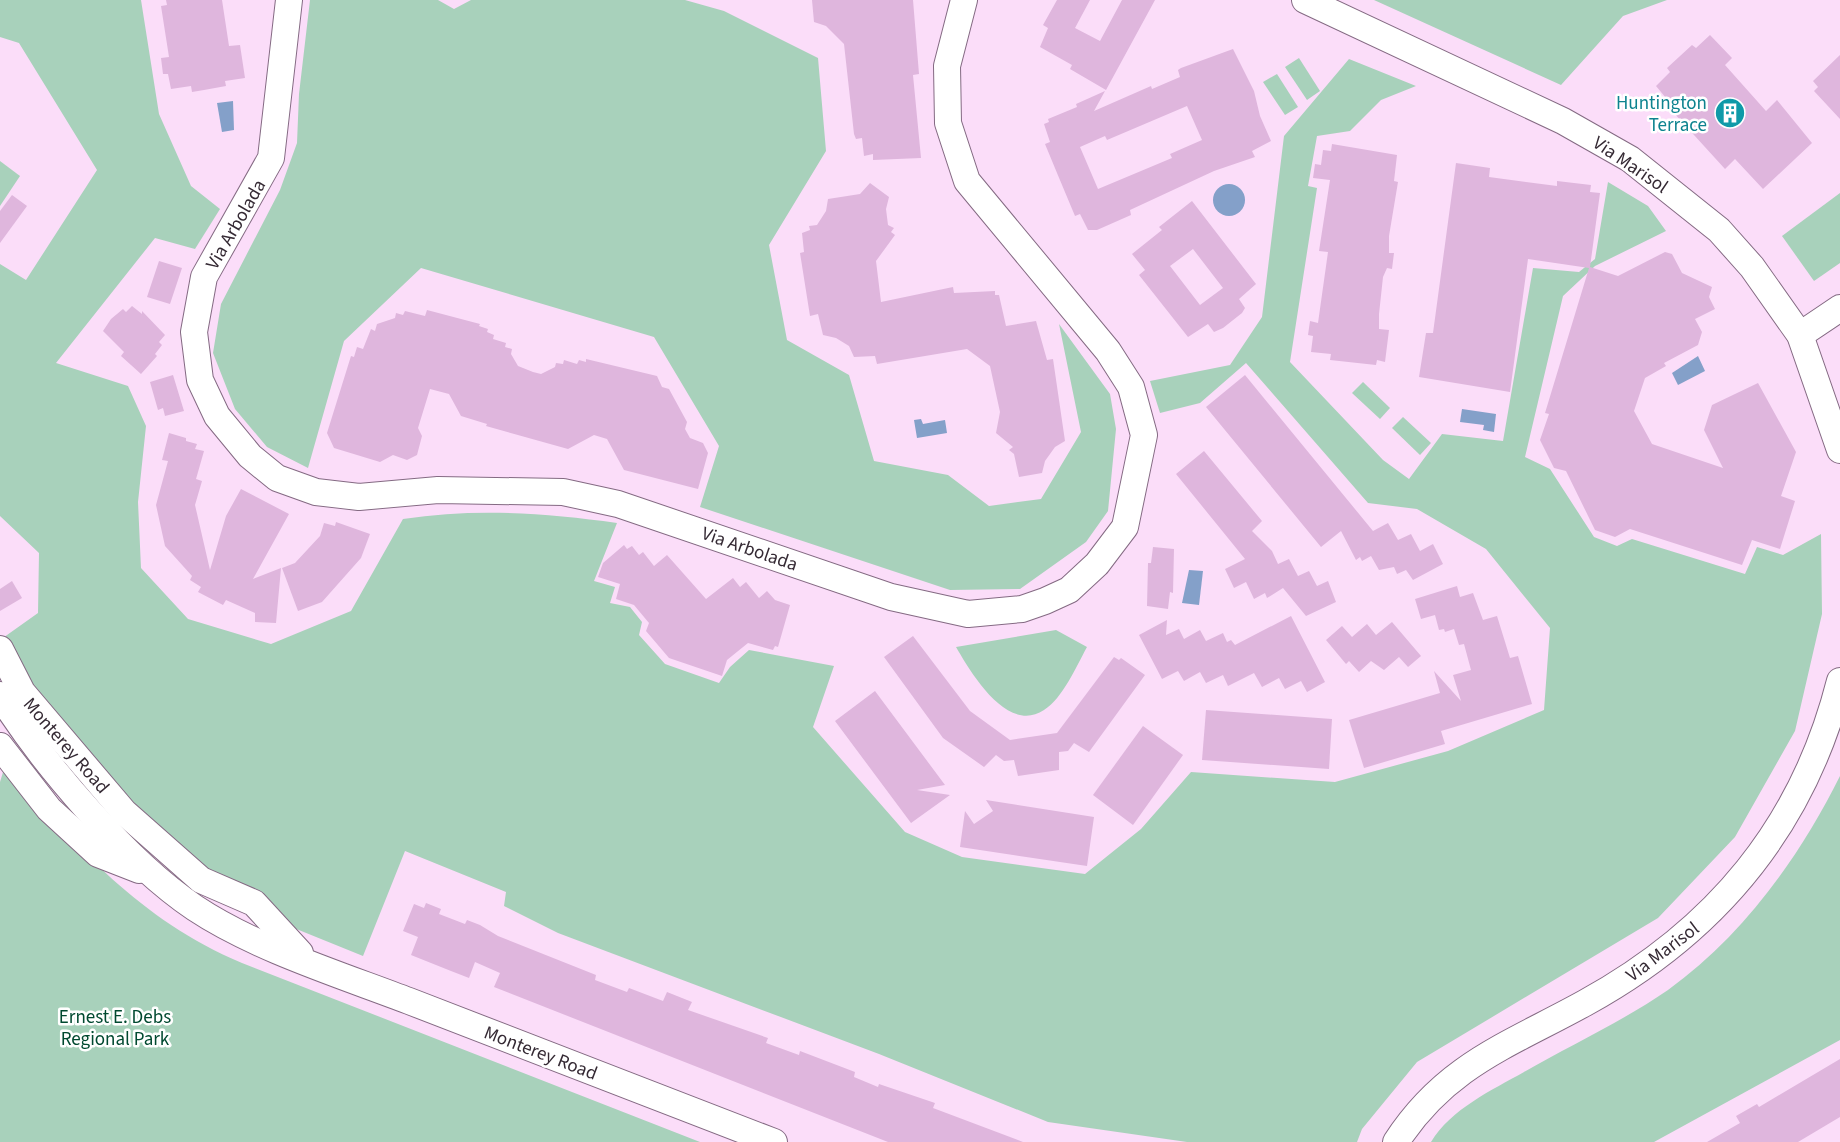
<svg xmlns="http://www.w3.org/2000/svg" width="1840" height="1142" viewBox="0 0 1840 1142" font-family="'Source Sans 3',sans-serif">
<style>
.green{fill:#a8d1bb}
.water{fill:#84a0c9}
.building{fill:#dfb6dd;fill-rule:evenodd}
.lines{fill:none;stroke-linecap:round;stroke-linejoin:round}
.minor-casing{stroke:#846a83;stroke-width:28}
.minor{stroke:#fff;stroke-width:26}
.labels{text-anchor:middle;stroke-width:5;stroke-linejoin:round;paint-order:stroke}
.culture-label{font-size:19px;fill:#0d838f;stroke:#fff;text-anchor:end}
.street-label{font-size:19px;fill:#352a34;stroke:#fff}
.park-label{font-size:19px;fill:#004930;stroke:#fff}
</style>
<rect width="100%" height="100%" fill="#fbddf9"/>
<g class="green">
<path d="M0 0H141L159 114 191 186 220 209 195 249 155 238 56 363 128 386 146 426 138 502 141 568 188 619 271 644 351 611 403 519C476 508 545 513 617 523L594 581 615 587 610 603 630 607 642 622 639 635 665 664 719 683 730 667 749 650 834 666 813 727 905 832 962 857 1085 874 1141 829 1191 772 1335 782 1448 751 1544 710 1550 628 1486 549 1417 509 1368 503 1246 363 1200 403 1160 413 1150 381 1230 365 1262 317 1284 136 1349 59 1416 86 1381 100 1350 131 1317 136 1308 186 1317 188 1290 362 1383 460 1409 479 1442 434 1503 441 1533 268 1579 272 1595 259 1608 182 1648 206 1666 231 1595 266 1563 296 1525 457 1550 469 1594 537 1617 546 1632 539 1745 574 1757 547 1783 555 1821 534 1822 614 1795 731 1735 837 1658 918 1417 1062 1362 1129 1357 1142H1187L1048 1122 879 1054 558 933 504 906 506 892 405 851 363 956 284 924 185 858 70 738 0 640 38 613 39 553 0 516V264L26 280 97 170 19 43 0 37Z"/>
<polygon points="310,0 438,0 454,9 471,0 685,0 724,11 818,58 826,151 769,245 787,340 849,375 874,461 948,475 989,506 1041,499 1081,432 1059,324 1110,394 1116,429 1108,511 1086,542 1020,589 950,590 700,507 719,446 654,337 421,268 344,341 308,468 267,447 235,409 213,353 221,304 280,190 297,143 299,94"/>
<polygon points="1374,0 1667,0 1623,16 1561,85"/>
<polygon points="1299,58 1320,91 1307,100 1285,67"/>
<polygon points="1277,74 1298,107 1285,115 1263,82"/>
<polygon points="0,161 20,176 0,206"/>
<polygon points="1840,193 1840,263 1814,281 1782,236"/>
<polygon points="1363,382 1390,408 1380,419 1352,393"/>
<polygon points="1403,417 1431,443 1420,455 1392,428"/>
<path d="M1056 630 1087 647C1076 667 1063 698 1044 710 1007 735 970 671 956 647Z"/>
<path d="M4 769C80 848 138 919 242 963L700 1142H0V782Z"/>
<path d="M1840 776V1040L1654 1142H1431C1451 1109 1492 1090 1524 1072 1571 1045 1623 1021 1668 990 1743 936 1799 858 1840 776Z"/>
</g>
<g class="water">
<polygon points="233,101 234,130 222,132 217,103"/>
<circle cx="1229" cy="200" r="16"/>
<polygon points="1698,356 1705,371 1678,385 1672,373"/>
<polygon points="1462,409 1496,414 1494,432 1483,430 1484,425 1460,422"/>
<polygon points="921,419 923,424 945,420 947,433 917,438 914,420"/>
<polygon points="1189,570 1203,571 1199,605 1182,603"/>
</g>
<g class="building">
<polygon points="166,0 222,0 229,46 240,45 245,78 225,81 226,86 204,90 192,92 191,86 171,89 168,74 163,74 161,58 169,57 161,6 167,5"/>
<polygon points="812,0 913,0 919,74 913,75 921,158 873,160 873,154 864,156 862,138 856,139 854,134 844,44 826,26 814,22"/>
<polygon points="1057,0 1090,0 1075,28 1100,41 1122,0 1155,0 1106,90 1070,69 1072,65 1040,47 1048,28 1043,25"/>
<polygon points="1710,35 1732,58 1725,65 1766,111 1777,100 1812,143 1763,189 1735,159 1725,169 1663,101 1666,98 1656,86 1670,72 1667,68 1692,45 1696,48"/>
<path d="M1233 49 1254 91 1260 116 1271 141 1252 151 1255 157 1214 171 1130 210 1131 215 1097 230H1088L1080 214 1075 216 1057 173 1045 144 1050 142 1044 124 1049 122 1048 119 1077 107 1076 104 1105 91 1094 111 1151 86 1152 89 1180 77 1178 70 1181 68ZM1187 106 1202 140 1170 154 1172 158 1098 189 1080 147 1105 136 1107 140Z"/>
<polygon points="1840,55 1840,119 1814,91 1818,87 1813,81"/>
<polygon points="1332,144 1397,155 1394,181 1398,182 1389,236 1389,253 1394,253 1392,269 1387,268 1383,277 1379,314 1379,329 1389,330 1385,362 1377,360 1376,365 1330,360 1331,354 1311,352 1313,336 1308,335 1310,321 1318,323 1328,252 1319,251 1330,180 1313,178 1315,164 1321,165 1323,150 1331,151"/>
<polygon points="1456,163 1490,168 1489,177 1557,186 1557,181 1591,185 1590,192 1600,193 1590,267 1618,276 1665,252 1672,254 1682,273 1712,287 1709,297 1715,309 1695,319 1702,332 1698,345 1664,363 1666,366 1645,378 1634,411 1652,444 1723,468 1704,430 1712,405 1758,383 1796,452 1781,496 1795,501 1780,549 1752,540 1742,565 1630,529 1615,537 1595,530 1566,471 1554,468 1540,440 1549,414 1545,413 1589,268 1528,259 1510,392 1419,377 1426,333 1433,333"/>
<polygon points="870,183 889,197 886,209 888,225 894,228 891,232 895,235 876,261 881,302 953,287 954,293 995,291 995,295 999,295 1006,326 1036,321 1047,360 1053,359 1065,441 1055,447 1045,461 1042,473 1019,477 1014,454 1009,450 1013,447 996,433 1000,412 990,366 967,349 877,364 875,356 854,357 849,346 836,338 823,335 818,314 810,316 800,253 804,252 802,233 810,230 809,226 817,225 826,211 828,199 860,194"/>
<polygon points="12,195 27,206 0,243 0,211"/>
<path d="M1192 201 1256 284 1239 299 1245 308 1242 313 1223 328 1214 332 1208 324 1188 337 1139 275 1145 270 1132 254 1162 230 1159 227ZM1193 249 1223 288 1200 305 1170 266Z"/>
<polygon points="159,261 182,268 170,304 147,297"/>
<polygon points="132,306 142,314 142,311 165,335 159,342 162,345 155,354 157,356 141,374 121,356 124,352 103,331 111,319 123,309 126,312"/>
<polygon points="427,310 480,324 479,326 488,329 487,332 494,335 493,339 506,343 505,347 512,349 511,354 518,366 533,372 541,374 555,367 556,363 563,364 564,360 577,364 579,360 586,362 586,359 657,376 662,387 669,389 687,422 685,429 690,438 703,443 708,453 698,489 624,470 607,439 594,435 568,449 486,426 487,424 461,416 449,394 430,389 418,428 422,436 417,455 407,460 393,455 380,462 334,448 327,433 351,356 354,357 357,347 363,349 371,329 375,331 377,324 395,318 396,313 403,315 405,311 425,316"/>
<polygon points="173,375 184,411 165,416 163,408 158,410 150,382"/>
<polygon points="1245,375 1373,531 1388,523 1398,540 1411,534 1420,551 1433,544 1443,564 1413,580 1406,570 1397,574 1394,567 1379,570 1371,556 1362,561 1360,557 1356,560 1341,531 1321,547 1206,407"/>
<polygon points="169,433 186,438 186,441 197,444 195,449 204,451 196,479 202,481 195,505 210,570 226,516 241,489 289,514 253,579 281,568 276,623 255,622 255,613 226,600 223,605 198,592 201,587 190,580 192,576 165,546 156,505 168,461 162,460"/>
<polygon points="1204,451 1262,521 1252,531 1272,551 1278,564 1289,559 1298,576 1309,571 1317,586 1328,581 1336,602 1306,616 1283,588 1267,598 1265,593 1254,599 1246,582 1234,588 1225,569 1245,559 1176,474"/>
<polygon points="336,522 370,534 361,558 322,602 298,611 282,568 295,563 320,536 324,523 335,526"/>
<polygon points="624,545 627,549 632,546 639,555 643,552 654,566 667,555 706,599 733,578 740,587 746,582 759,598 767,591 775,600 790,605 778,647 775,646 773,650 748,643 727,660 722,676 669,658 646,631 649,623 634,605 616,599 620,584 598,577 603,563"/>
<polygon points="1153,547 1174,549 1173,593 1170,592 1168,609 1147,606 1148,563 1151,563"/>
<polygon points="12,581 22,598 0,611 0,589"/>
<polygon points="1457,586 1460,597 1473,593 1483,620 1497,616 1510,658 1518,656 1532,704 1441,731 1445,744 1364,768 1349,720 1440,693 1434,671 1461,701 1453,675 1471,670 1464,644 1459,645 1454,629 1445,632 1444,629 1439,630 1435,615 1421,619 1415,599"/>
<polygon points="1291,616 1325,682 1307,692 1301,681 1285,689 1279,678 1262,687 1254,673 1228,686 1223,675 1206,683 1200,672 1184,681 1178,671 1162,679 1139,635 1167,620 1166,635 1179,629 1184,639 1200,630 1206,641 1223,633 1227,642 1231,640 1235,645"/>
<polygon points="1392,622 1421,656 1408,667 1399,657 1384,670 1371,661 1359,672 1349,661 1346,664 1326,640 1342,626 1352,637 1367,624 1376,635"/>
<polygon points="913,636 970,711 1010,740 1057,733 1114,657 1119,660 1121,658 1145,675 1089,752 1074,743 1068,751 1059,752 1059,770 1018,776 1014,760 1004,761 996,755 984,767 943,738 884,657"/>
<polygon points="875,691 945,785 917,790 950,795 911,823 835,721"/>
<polygon points="1206,710 1332,719 1329,769 1202,760"/>
<polygon points="1143,726 1183,755 1133,825 1093,795"/>
<polygon points="986,800 1094,817 1087,866 960,847 965,811 974,824 993,811"/>
<polygon points="426,903 441,909 439,914 465,924 467,920 480,925 498,936 596,975 595,980 627,992 629,988 663,1001 667,992 692,1002 688,1010 768,1038 766,1043 799,1055 800,1051 855,1072 854,1077 878,1087 879,1084 935,1103 933,1108 1023,1142 888,1142 494,987 500,973 475,962 469,978 451,971 411,955 418,937 403,931 414,904 424,908"/>
<polygon points="1840,1059 1840,1117 1798,1142 1707,1142 1740,1123 1736,1116 1757,1104 1759,1107"/>
</g>
<g class="lines">
<g class="minor-casing">
<g id="minor">
<polyline points="289,0 271,158 204,277 194,332 200,380 217,416 250,456 277,478 316,492 359,497 438,490 563,492 618,504 891,597 968,614 1022,609 1045,601 1069,590 1097,564 1125,527 1144,435 1131,387 1108,351 967,181 948,123 947,66 964,0"/>
<polyline points="1305,0 1563,121 1630,159 1719,230 1752,267 1800,335 1840,450"/>
<polyline points="1800,335 1840,308"/>
<polyline points="0,649 22,692 124,812 201,880 254,903 300,953"/>
<path d="M0 695C44 765 127 862 195 908 255 948 341 975 409 1001 530 1048 652 1095 774 1142"/>
<polyline points="0,746 49,809 98,854 139,870"/>
<path d="M1396 1142C1446 1065 1509 1045 1585 1003 1716 931 1803 827 1840 681"/>
</g>
</g>
<use href="#minor" class="minor"/>
</g>
<defs>
<g id="building-disc" transform="scale(1.575)"><circle r="9.5" fill="#0f9aa8" stroke="#fff"/><path d="M-4-6H4V6H1V3H-1V6H-4ZM-2.5-4.3h1.7v1.8h-1.7ZM.8-4.3h1.7v1.8H.8ZM-2.5-1h1.7V.8h-1.7ZM.8-1h1.7V.8H.8Z" fill="#fff"/></g>
</defs>
<g fill-rule="evenodd">
<use href="#building-disc" x="1730" y="113"/>
</g>
<g class="labels">
<g class="culture-label">
<text x="1707" y="109">Huntington<tspan x="1707" dy="22">Terrace</tspan></text>
</g>
<g class="street-label">
<text transform="translate(1631 164) rotate(34)" y="7">Via Marisol</text>
<text transform="translate(235 224) rotate(-60)" y="7">Via Arbolada</text>
<text transform="translate(750 548) rotate(19)" y="7">Via Arbolada</text>
<text transform="translate(67 745) rotate(49)" y="7">Monterey Road</text>
<text transform="translate(1662 951) rotate(-37)" y="7">Via Marisol</text>
<text transform="translate(541 1052) rotate(21)" y="7">Monterey Road</text>
</g>
<g class="park-label">
<text x="115" y="1023">Ernest E. Debs<tspan x="115" dy="22">Regional Park</tspan></text>
</g>
</g>
</svg>
